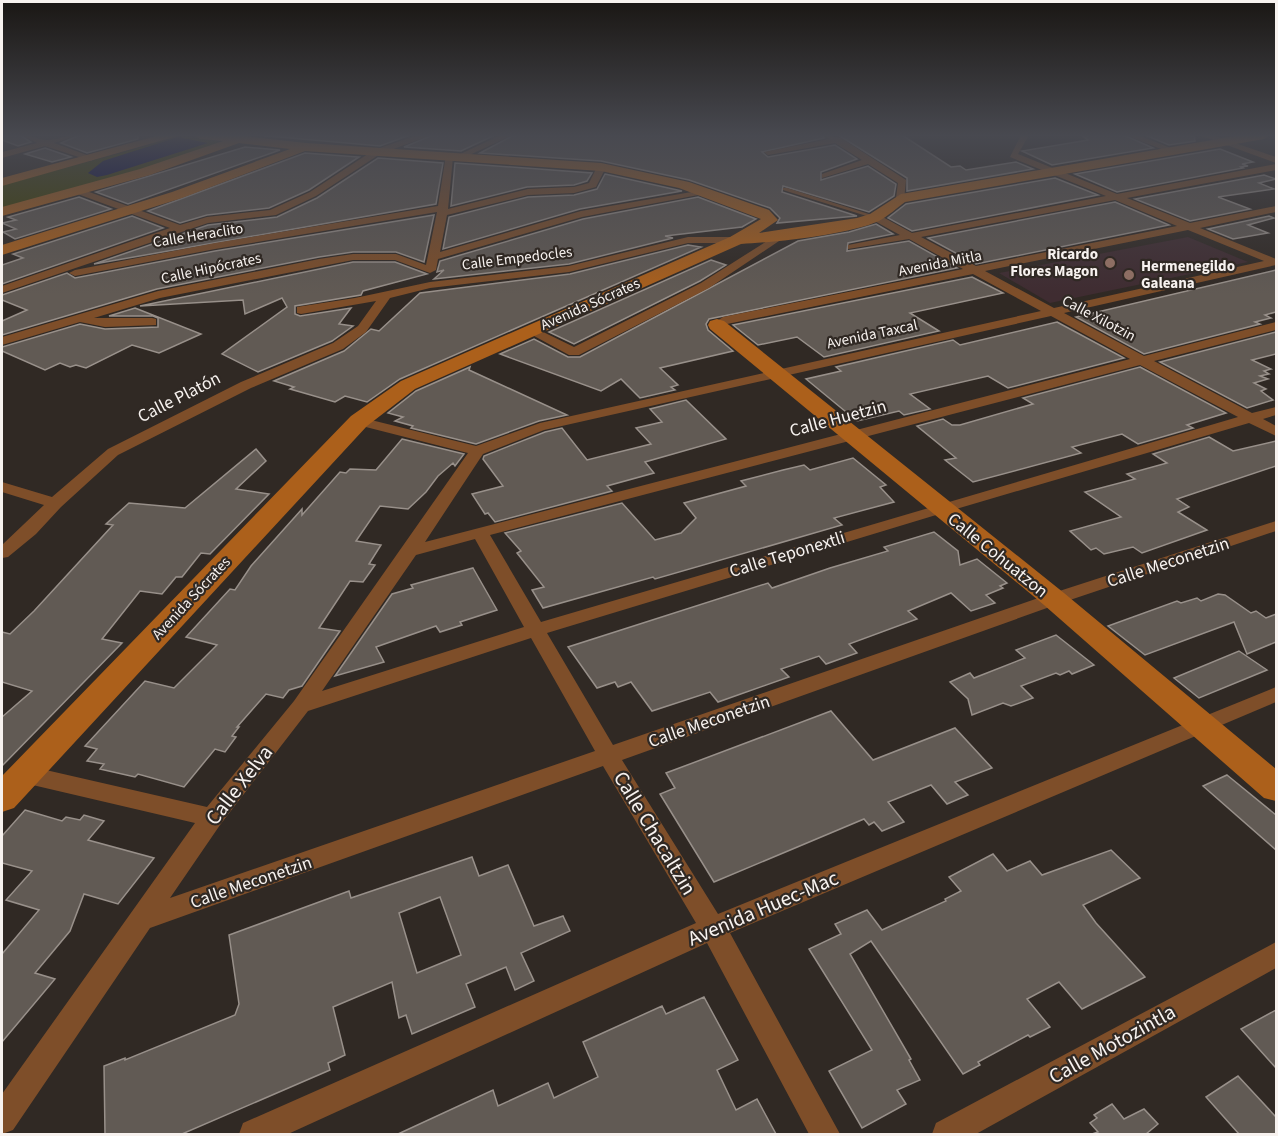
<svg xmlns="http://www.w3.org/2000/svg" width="1278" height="1136" viewBox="0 0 1278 1136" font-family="'Source Sans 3',sans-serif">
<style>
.education{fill:#3f2c31}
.green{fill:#3e4000}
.water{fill:#00044b}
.building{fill:#615a54;stroke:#98908a;stroke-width:1.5;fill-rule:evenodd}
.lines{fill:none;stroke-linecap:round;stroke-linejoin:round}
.lane{fill:#7e4e29;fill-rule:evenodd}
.street{fill:#7e4e29;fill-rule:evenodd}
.secondary{fill:#ac601b;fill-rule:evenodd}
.education-dot{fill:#8d6e63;stroke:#302924;stroke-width:2}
.labels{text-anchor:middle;stroke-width:4.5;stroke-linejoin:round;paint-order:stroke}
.far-street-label{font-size:15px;fill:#f7f2ef;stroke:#302924}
.far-poi-label{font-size:15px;font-weight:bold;fill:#f7f2ef;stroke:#302924;text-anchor:end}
.street-label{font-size:18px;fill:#f7f2ef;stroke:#302924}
.near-street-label{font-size:21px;fill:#f7f2ef;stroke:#302924}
</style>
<rect width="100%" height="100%" fill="#302924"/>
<polygon class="education" points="1188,237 1248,262 1050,303 999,273"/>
<polygon class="green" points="183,136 222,142 145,168 2,208 2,185"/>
<polygon class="water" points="178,137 208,143 107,175 97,177 88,173 103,161"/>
<g class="building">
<polygon points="2,135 20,135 31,142 18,146 2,140"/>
<polygon points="80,135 138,135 138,139 87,153 61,143"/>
<polygon points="257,135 410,135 380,146"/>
<polygon points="433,135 495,135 461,151 404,147"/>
<polygon points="514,135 822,135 824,138 762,152 768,157 835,145 857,159 821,172 821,180 868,166 896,184 894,196 869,212 783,186 782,192 857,216 777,223 780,218 770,208 689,180 601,161 480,153"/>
<polygon points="838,135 902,135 951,167 960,166 966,170 1016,162 1033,169 907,191 907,178"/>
<polygon points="1081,135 1124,135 1153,148 1052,165 1022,151 1088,140"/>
<polygon points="1145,135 1194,135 1195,141 1169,145"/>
<polygon points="245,147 280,150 128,204 96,192"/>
<polygon points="45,148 71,157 52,162 25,154"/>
<polygon points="1220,149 1253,162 1242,164 1248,166 1241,167 1243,168 1117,192 1075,174"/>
<polygon points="305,153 359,157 309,190 269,208 207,215 180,223 148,211"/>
<polygon points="378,158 443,163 436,204 94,264 208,225 277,217 317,198"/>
<polygon points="455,163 592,173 587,181 574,185 527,187 451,206"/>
<polygon points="605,174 682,191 580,209 443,249 449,217 528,197 574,195 597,189"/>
<polygon points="1264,175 1276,179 1259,183 1274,189 1218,197 1250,209 1190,221 1135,199"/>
<polygon points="1055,178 1098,195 912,231 888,218 906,204"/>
<polygon points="79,197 111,209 15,239 3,232 16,229 2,223 16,220 8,217"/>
<polygon points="698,197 756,219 742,227 665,236 673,238 569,264 434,279 444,270 437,272 440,261 583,219"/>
<polygon points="1115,202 1169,225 976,264 928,238"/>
<polygon points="434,215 424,262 396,252 353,252 319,257 157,289 2,335 2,321 27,310 2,300 2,295 67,273 75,278 215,251"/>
<polygon points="132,216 163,228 2,284 2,265 23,258 13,254"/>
<polygon points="1269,216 1274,218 1248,225 1268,233 1233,239 1208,229"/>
<polygon points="876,224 893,234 848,243 847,251 909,241 957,268 709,319 706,324 708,330 733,351 660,368 678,385 671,387 675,390 640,398 621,379 601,391 500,354 534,339 568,357 580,357 798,241 849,232"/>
<polygon points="688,245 701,247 400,379 367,402 345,396 335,402 290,389 294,387 274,381 344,351 371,329 379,331 420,293 570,274"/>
<polygon points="711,260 726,265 700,281 574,344 549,332"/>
<polygon points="353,262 395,262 427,274 363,291 361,295 295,306 295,314 300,316 351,308 339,324 353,326 332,341 258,372 222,354 287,307 282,298 245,314 243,300 140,306"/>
<polygon points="1276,270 1276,312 1265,315 1271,318 1255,322 1260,324 1144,354 1076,317"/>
<polygon points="972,277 1003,293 910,313 939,331 824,357 797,337 758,345 733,325"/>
<polygon points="135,308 201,334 159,353 132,345 86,368 76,365 70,367 60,363 45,370 2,351 2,347 80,324 105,329 158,327 158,318 153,316 109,316"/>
<polygon points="1057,322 1124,358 1008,388 988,376 910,394 930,409 904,415 899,411 857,421 806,379 841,371 836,367 953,340 960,345"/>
<polygon points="1276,332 1276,354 1252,360 1271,369 1264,371 1269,374 1260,376 1268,379 1254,383 1266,389 1261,391 1273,400 1247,408 1160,362"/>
<polygon points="470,367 469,370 567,415 539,421 476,444 411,428 413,426 395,421 403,417 388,413 416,391"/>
<polygon points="1140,367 1226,413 1187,425 1193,428 1138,444 1122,434 1072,447 1081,453 973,482 945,460 956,458 917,426 943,419 952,425 960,425 1033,404 1023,398"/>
<polygon points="686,400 726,439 645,462 654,473 607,486 612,491 495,522 488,513 485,514 472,494 503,486 483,459 484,456 545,432 562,428 587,460 651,444 636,428 662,422 650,409"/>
<polygon points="1209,437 1233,451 1276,441 1276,466 1177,499 1189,507 1178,512 1207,530 1142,553 1133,547 1104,554 1096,548 1091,550 1070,531 1121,517 1085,492 1135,479 1127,474 1167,463 1153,454"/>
<polygon points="402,439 464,454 455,466 453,463 438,476 426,492 408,509 380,506 356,541 381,545 369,564 375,565 363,582 350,581 319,628 340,631 302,686 289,690 283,698 266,694 237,727 239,727 232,736 236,737 225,752 215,749 184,787 138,774 135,777 100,769 104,764 87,761 97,749 85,746 145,681 174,688 217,645 186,637 230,589 235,590 251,566 302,509 302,515 340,472 346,473 350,469 376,470"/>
<polygon points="256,449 266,461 236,489 269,494 210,554 201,553 182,577 176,577 162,594 140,591 102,639 122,643 2,766 2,717 32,691 2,682 2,632 10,634 34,611 113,525 106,524 129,503 185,508"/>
<polygon points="853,458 886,485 880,487 894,502 834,518 842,525 655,579 653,577 543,608 532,590 544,587 517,553 521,551 505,533 622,503 655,540 681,533 696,518 684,503 746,486 741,481 783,470 804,465 810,470"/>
<polygon points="934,532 958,551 960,565 977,559 1007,583 1000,586 1003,588 986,595 995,603 971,611 951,593 908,611 917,619 849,644 857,653 826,664 819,656 781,669 789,677 718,702 710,692 652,711 631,682 618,687 615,682 597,688 568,647 768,583 772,588 830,568 888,551 884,547"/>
<polygon points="473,568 497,610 460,622 462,625 440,632 436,626 376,647 384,662 335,676 392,594 413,588 411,585"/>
<polygon points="1218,594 1225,595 1251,613 1256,611 1266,618 1276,614 1276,642 1247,654 1234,622 1145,655 1108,626 1177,601 1181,603 1197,598 1201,601"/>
<polygon points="1056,635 1094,665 1072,674 1069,671 1060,675 1056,673 1021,686 1033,698 1011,706 1003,703 972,715 968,699 950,682 970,673 974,678 1025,658 1016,650"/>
<polygon points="1239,651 1267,670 1199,698 1174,678"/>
<polygon points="831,711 873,760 955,728 992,768 955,782 968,795 947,804 931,785 888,802 904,822 882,831 874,822 869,825 864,819 714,882 660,794 675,788 666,773"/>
<polygon points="1227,775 1276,815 1276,850 1203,786"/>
<polygon points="25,810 62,821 66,817 80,820 84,815 104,821 88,840 154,858 118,904 84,894 70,931 35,973 55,979 2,1042 2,954 39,910 6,900 32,871 2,863 2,836"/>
<polygon points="1111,850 1140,878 1083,905 1096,923 1145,977 1082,1009 1059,982 1027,999 1050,1027 1030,1037 1028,1035 978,1062 980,1065 963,1074 871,941 850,954 911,1059 909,1060 920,1080 897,1090 906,1104 862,1128 829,1071 872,1050 809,949 841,934 835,924 867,910 882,930 946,901 945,899 961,891 949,877 993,854 1007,871 1030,861 1042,875"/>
<path d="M472 857 479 876 508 865 534 926 563 916 570 931 521 953 534 981 515 990 506 967 466 984 475 1007 412 1034 406 1015 399 1018 392 982 333 1007 345 1055 328 1063 330 1070 182 1134H105L104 1066 125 1058V1060L235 1015 239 1004 229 935 349 891 351 898ZM440 897 461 955 417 973 399 913Z"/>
<polygon points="704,997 738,1060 717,1070 736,1110 757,1099 776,1134 398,1134 493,1090 498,1106 548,1083 554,1098 598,1077 583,1042 662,1006 666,1014"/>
<polygon points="1276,1010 1276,1068 1241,1029"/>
<polygon points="1238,1076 1276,1117 1276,1134 1239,1134 1206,1097"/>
<polygon points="1112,1104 1124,1119 1144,1109 1158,1124 1146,1134 1092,1134 1098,1132 1090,1123 1097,1118 1094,1115"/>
</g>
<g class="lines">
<polygon class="lane" points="783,188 787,188 878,217 873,218 783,190"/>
<g class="street">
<path d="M22 135C31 135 39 140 47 140 57 140 67 135 78 135L54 143 95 158 91 161 45 146 2 158V152L37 143Z"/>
<polygon points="418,135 431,135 380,154 316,196 276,215 208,223 2,293 2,286 170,228 75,193 75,189 81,189 180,225 207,217 270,210 310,192 374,150"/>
<polygon points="501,135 512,135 461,159 454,157"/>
<polygon points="824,135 841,138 906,180 904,200 896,198 898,183 868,164 822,178 822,174 862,160 835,143 768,155 764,152 829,139"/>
<path d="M1021 135H1029L1018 154 1117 194 1276 164V170L1127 198 1190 223 1276 206V212L1200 228 1276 259V265L1064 313 1144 356 1276 322V330L1154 361 1252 413 1276 407V415L1263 419 1276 426V436L1249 423 946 512 547 633 613 745 1047 595 1276 521V531L1061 603 622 760 718 914 1276 687V702L730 933 840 1134H809L707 943 288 1134H239L243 1123 696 923 603 766 150 928 13 1130 2 1134V1094L195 823 24 783 16 780 13 774 16 768 24 765 207 807 294 701 468 453 354 424 352 421 354 418 359 417 476 446 540 423 1041 311 973 274 727 324 717 329 711 325 723 317 963 269 909 239 848 249V245L900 235 871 219V215H879L912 233 1106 196 1010 157ZM1115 200 1177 226 976 266 921 237ZM1188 230 1264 261 1054 308 985 271ZM1051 316 1130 359 425 542 483 454 544 430ZM1140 365 1238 417 541 622 490 535ZM475 539 524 627 322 691 416 555ZM531 638 595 751 170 898 220 825 308 711Z"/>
<polygon points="1126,135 1138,135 1178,151 1171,153"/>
<polygon points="1199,135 1212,135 1276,157 1276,163"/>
<polygon points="446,155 453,157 448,209 528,189 574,187 589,183 598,165 606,167 596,187 574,193 528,195 447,215 440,252 581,211 709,189 714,192 582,217 438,259 436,270 430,273 395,260 353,260 160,298 94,318 152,318 156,319 156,325 105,327 80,322 2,345 2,337 158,291 319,259 353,254 396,254 426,265 437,212 215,249 75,276 69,273 75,270 215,243 438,206"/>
<polygon points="778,234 783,237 782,239 709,288 579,355 569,355 525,331 531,327 535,328 574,347 701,283"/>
<polygon points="688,237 736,237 741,240 736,243 688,243 569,272 430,288 390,298 366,332 343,349 251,388 118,455 61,507 36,534 8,557 2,558 2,545 44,505 2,492 2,482 52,497 108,449 241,382 333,343 358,326 376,301 301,314 297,313 297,307 355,298 430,282 569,266"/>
<polygon points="1276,942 1276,968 976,1134 932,1134 936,1123"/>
</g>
<g class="secondary">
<polygon points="160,135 181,135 2,186 2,178"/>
<path d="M194 135H235L306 143 601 163 689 182 769 210 778 220 759 233 857 218 870 214 901 194 1241 135H1270L1264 139 905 202C897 208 888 216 879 221 847 235 777 242 741 244L415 389 367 426 14 808 2 812V776L351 416 401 381 730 237 761 219 679 188 601 171 305 151 182 198 2 255V245L172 192 290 149 239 143 150 175 2 216V207L140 169 223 141 200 139Z"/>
<polygon points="717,319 724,321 1064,593 1276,769 1276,801 1264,798 1044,605 710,329 708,325 710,321"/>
</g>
</g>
<linearGradient id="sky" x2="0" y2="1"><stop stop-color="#1a1714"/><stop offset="0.46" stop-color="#484950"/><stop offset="1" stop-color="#484950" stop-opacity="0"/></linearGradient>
<rect width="1278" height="294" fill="url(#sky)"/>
<g class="education-dot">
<circle cx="1110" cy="263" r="6"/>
<circle cx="1129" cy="275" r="6"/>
</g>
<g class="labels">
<g class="far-street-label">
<text transform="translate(198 235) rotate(-9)" y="5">Calle Heraclito</text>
<text transform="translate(517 258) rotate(-7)" y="5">Calle Empedocles</text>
<text transform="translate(940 263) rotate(-11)" y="5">Avenida Mitla</text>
<text transform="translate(211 268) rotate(-12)" y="5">Calle Hipócrates</text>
<text transform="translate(590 304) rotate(-24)" y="5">Avenida Sócrates</text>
<text transform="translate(1099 318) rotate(28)" y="5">Calle Xilotzin</text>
<text transform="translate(872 334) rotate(-12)" y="5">Avenida Taxcal</text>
<text transform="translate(191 598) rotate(-47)" y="5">Avenida Sócrates</text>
</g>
<g class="far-poi-label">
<text x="1098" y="259">Ricardo<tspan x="1098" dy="17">Flores Magon</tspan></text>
<text x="1141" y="271" text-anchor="start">Hermenegildo<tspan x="1141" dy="17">Galeana</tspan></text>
</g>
<g class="street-label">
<text transform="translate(179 397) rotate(-27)" y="6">Calle Platón</text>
<text transform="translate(838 418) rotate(-15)" y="6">Calle Huetzin</text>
<text transform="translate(787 554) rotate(-17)" y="6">Calle Teponextli</text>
<text transform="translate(998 555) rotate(39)" y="6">Calle Cohuatzon</text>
<text transform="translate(1168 562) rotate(-18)" y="6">Calle Meconetzin</text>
<text transform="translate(709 721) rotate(-19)" y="6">Calle Meconetzin</text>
<text transform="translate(251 882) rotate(-19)" y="6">Calle Meconetzin</text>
</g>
<g class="near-street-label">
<text transform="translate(239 785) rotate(-52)" y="7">Calle Xelva</text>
<text transform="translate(655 833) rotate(59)" y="7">Calle Chacaltzin</text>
<text transform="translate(763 908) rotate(-23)" y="7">Avenida Huec-Mac</text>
<text transform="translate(1112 1044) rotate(-29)" y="7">Calle Motozintla</text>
</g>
</g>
<rect width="1278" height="1136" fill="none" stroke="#f7f2ef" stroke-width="6"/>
</svg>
